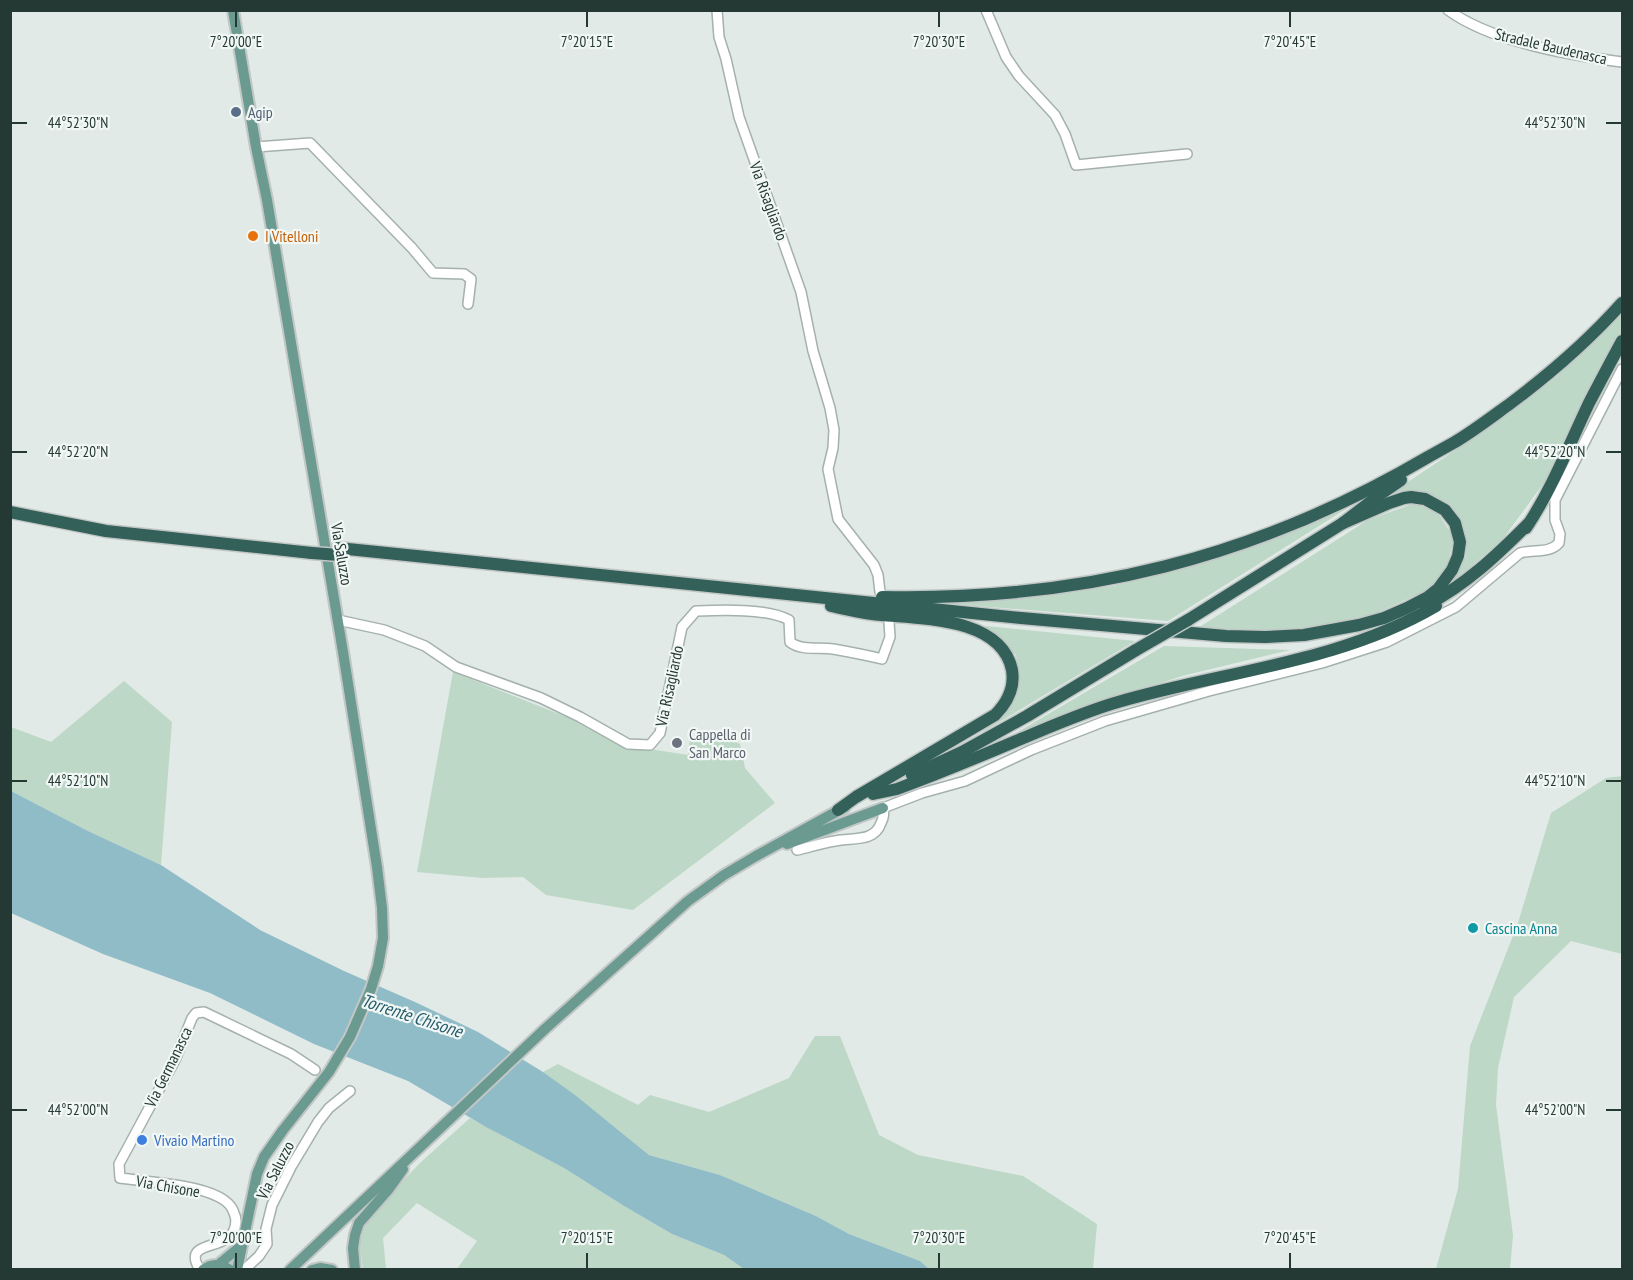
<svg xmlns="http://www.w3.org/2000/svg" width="1633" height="1280" viewBox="0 0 1633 1280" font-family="'PT Sans Narrow',sans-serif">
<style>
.green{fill:#bdd8c6}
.water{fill:#90bcc8}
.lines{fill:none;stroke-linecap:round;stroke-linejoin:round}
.minor-casing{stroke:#a5b1ad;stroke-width:12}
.major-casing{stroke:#c2c7c6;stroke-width:14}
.highway-casing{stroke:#c2c7c6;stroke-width:15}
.minor{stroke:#fff;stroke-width:9}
.major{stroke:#6b9a91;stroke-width:10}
.highway{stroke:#33615a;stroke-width:12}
.highway-bridge-casing{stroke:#c2c7c6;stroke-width:15;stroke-linecap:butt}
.highway-bridge{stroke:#33615a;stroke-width:12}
.ticks{fill:none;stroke:#243834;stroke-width:2}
.service-dot{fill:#5c6f8a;stroke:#f1f7f4;stroke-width:2}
.food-dot{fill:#e8710a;stroke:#f1f7f4;stroke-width:2}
.worship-dot{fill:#6b7280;stroke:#f1f7f4;stroke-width:2}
.culture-dot{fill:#0f9aa8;stroke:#f1f7f4;stroke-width:2}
.shop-dot{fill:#3f7fe0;stroke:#f1f7f4;stroke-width:2}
.labels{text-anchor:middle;stroke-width:4.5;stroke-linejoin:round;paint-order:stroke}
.street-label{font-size:16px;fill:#243834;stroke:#f1f7f4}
.service-label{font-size:16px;fill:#4e5e75;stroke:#f1f7f4;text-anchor:start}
.food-label{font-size:16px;fill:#c56008;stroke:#f1f7f4;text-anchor:start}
.worship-label{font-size:16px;fill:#5b616d;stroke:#f1f7f4;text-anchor:start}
.culture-label{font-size:16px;fill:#0d838f;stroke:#f1f7f4;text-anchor:start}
.shop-label{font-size:16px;fill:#366cbe;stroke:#f1f7f4;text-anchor:start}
.water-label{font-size:18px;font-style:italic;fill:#265c6c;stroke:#f1f7f4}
.ticks-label{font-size:15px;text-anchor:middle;fill:#243834;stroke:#f1f7f4;stroke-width:4.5;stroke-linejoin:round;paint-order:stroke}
</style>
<rect width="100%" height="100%" fill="#e1eae6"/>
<g class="green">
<polygon points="1622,308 1622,333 1597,377 1559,462 1502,540 1449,585 1466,557 1464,527 1450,504 1421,492 1387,496 1484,431 1557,376"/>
<polygon points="1365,497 1168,621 940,603 994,601 1113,586 1239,552"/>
<polygon points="1415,503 1438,513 1454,538 1447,566 1429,589 1359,621 1277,632 1198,628 1368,520"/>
<polygon points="976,625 1135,641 981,733 1004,714 1020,683 1016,655 998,638"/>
<polygon points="1164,646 1290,650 1182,676 1105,701 1011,736"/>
<polygon points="453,672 569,718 620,746 656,750 688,755 690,738 721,734 740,744 745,768 775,803 633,910 546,895 523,877 483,878 417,872"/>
<polygon points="124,681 172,722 161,865 88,831 11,791 11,727 51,742"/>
<polygon points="1622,776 1622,954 1571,941 1514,997 1498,1068 1496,1105 1513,1235 1510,1269 1436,1269 1458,1189 1470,1046 1518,923 1551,813 1606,778"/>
<polygon points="815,1036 840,1036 879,1135 918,1155 1023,1176 1097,1224 1093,1269 929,1269 920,1261 849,1234 816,1216 720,1175 649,1155 612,1125 543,1072 558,1064 638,1105 650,1095 709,1112 789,1078"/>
<polygon points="470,1118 564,1168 624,1206 672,1234 724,1255 744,1269 457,1269 477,1241 417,1203 383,1238 386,1269 363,1269 359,1243 370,1215 421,1162"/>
</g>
<polygon class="water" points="11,791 88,831 161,865 260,930 344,971 415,1002 478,1032 543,1072 575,1095 649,1155 720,1175 816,1216 849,1234 920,1261 929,1269 744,1269 724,1255 672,1234 624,1206 564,1168 486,1127 408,1081 314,1044 210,993 103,954 11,913"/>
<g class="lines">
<g class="minor-casing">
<g id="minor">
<polyline points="717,10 719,37 726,59 739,117 801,292 813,351 830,408 834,430 833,448 828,469 838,519 874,565 878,575 880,592"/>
<polyline points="986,10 1006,57 1019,76 1055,115 1065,134 1076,165 1187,154"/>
<path d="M1448 10C1492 42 1569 55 1622 62"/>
<polyline points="256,147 310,143 412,248 433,273 464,274 471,279 468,304"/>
<path d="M338 620 384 630 425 646 456 667 541 698 580 717 628 744 650 745 660 733 682 627 696 611C721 610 767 608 789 620L790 642C801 651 820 647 833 649 850 652 866 655 882 659L890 637 889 622"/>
<path d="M797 850C810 847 822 843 835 841 852 837 874 843 881 823 884 817 884 814 883 808L922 793 965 781 1031 750 1105 721 1209 691 1322 663 1387 642 1456 607 1520 553C1534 549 1549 554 1559 543L1560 534 1555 520V500L1622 369"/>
<path d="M200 1270C180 1238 229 1253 235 1227 236 1223 236 1217 234 1213 232 1206 225 1200 219 1197 194 1184 148 1182 120 1178L119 1164 175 1060 192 1018 196 1013 204 1012 291 1054 315 1070"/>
<polyline points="244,1270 259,1256 267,1244 266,1229 272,1205 291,1167 318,1122 329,1108 350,1091"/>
</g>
</g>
<g class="major-casing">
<g id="major">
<polyline points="233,10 256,147 267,200 343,652 377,867 382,908 383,938 378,966 371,989 350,1037 329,1072 283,1130 264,1157 257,1174 237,1270"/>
<polyline points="787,844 883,808"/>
<polyline points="218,1265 241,1246"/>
<path d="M203 1270C212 1263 221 1264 230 1270"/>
<polyline points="290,1270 546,1028 688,901 724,875 756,856 845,807"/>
<polyline points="312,1270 320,1268 332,1270"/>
<polyline points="355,1270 353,1248 355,1235 359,1223 388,1190 403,1169"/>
</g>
</g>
<g class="highway-casing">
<g id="highway">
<polyline points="10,512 106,531 312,553"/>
<path d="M1526 528C1552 489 1569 445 1589 403 1600 382 1611 361 1622 341"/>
<polyline points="338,548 1021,618 1226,636 1265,637 1304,635 1359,625 1384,618 1407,608 1428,597 1438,589 1452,570 1458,556 1460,542 1455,523 1445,510 1425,499 1411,497 1404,498 1389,503 1343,523"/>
<path d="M882 597C1081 601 1256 558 1428 457 1437 452 1446 447 1455 442 1475 430 1493 416 1511 403 1551 373 1589 340 1622 303"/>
<path d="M831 606C845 609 858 612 872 614 915 619 1001 615 1012 670 1015 688 1007 703 995 715L856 797 838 810"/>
<path d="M1425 606C1467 584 1496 556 1529 523"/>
<polyline points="1188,620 1343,523 1382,493 1401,480"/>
<polyline points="912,775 962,752 1027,716 1136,650"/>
<path d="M873 794 897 789C937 774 976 758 1016 741 1050 727 1083 712 1118 702 1224 671 1339 663 1436 606"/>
</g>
</g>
<use href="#minor" class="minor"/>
<use href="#major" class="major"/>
<use href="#highway" class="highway"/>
<g class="highway-bridge-casing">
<g id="highway-bridge">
<polyline points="312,553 339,555"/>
<polyline points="1136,650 1188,620"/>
</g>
</g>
<use href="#highway-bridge" class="highway-bridge"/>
</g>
<path class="ticks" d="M236 12V27M587 12V27M939 12V27M1290 12V27M12 123H27M1606 123H1621M12 452H27M1606 452H1621M12 781H27M1606 781H1621M12 1110H27M1606 1110H1621M236 1253V1268M587 1253V1268M939 1253V1268M1290 1253V1268"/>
<circle class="service-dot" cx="236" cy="112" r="6"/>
<circle class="food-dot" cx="253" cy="236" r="6"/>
<circle class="worship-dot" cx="677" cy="743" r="6"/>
<circle class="culture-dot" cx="1473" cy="928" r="6"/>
<circle class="shop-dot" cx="142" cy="1140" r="6"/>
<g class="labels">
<g class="street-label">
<text transform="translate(1551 46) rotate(13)" y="6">Stradale Baudenasca</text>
<text transform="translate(769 201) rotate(70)" y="6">Via Risagliardo</text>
<text transform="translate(342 554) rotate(80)" y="6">Via Saluzzo</text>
<text transform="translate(669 686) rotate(-78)" y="6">Via Risagliardo</text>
<text transform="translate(168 1067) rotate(-64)" y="6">Via Germanasca</text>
<text transform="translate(275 1170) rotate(-63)" y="6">Via Saluzzo</text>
<text transform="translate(168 1186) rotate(10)" y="6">Via Chisone</text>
</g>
<g class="service-label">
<text x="248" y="118">Agip</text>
</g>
<g class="food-label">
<text x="265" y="242">I Vitelloni</text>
</g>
<g class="worship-label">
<text x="689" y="740">Cappella di<tspan x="689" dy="18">San Marco</tspan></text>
</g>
<g class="culture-label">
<text x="1485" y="934">Cascina Anna</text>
</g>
<g class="shop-label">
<text x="154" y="1146">Vivaio Martino</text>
</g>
<g class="water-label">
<text transform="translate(412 1016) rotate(18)" y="6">Torrente Chisone</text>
</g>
</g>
<g class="ticks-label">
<text x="236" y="47">7°20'00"E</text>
<text x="587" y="47">7°20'15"E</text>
<text x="939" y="47">7°20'30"E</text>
<text x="1290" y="47">7°20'45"E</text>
<text x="78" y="128">44°52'30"N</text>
<text x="1555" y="128">44°52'30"N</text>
<text x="78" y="457">44°52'20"N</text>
<text x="1555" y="457">44°52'20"N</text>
<text x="78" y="786">44°52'10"N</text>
<text x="1555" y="786">44°52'10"N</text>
<text x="78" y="1115">44°52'00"N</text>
<text x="1555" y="1115">44°52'00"N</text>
<text x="236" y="1243">7°20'00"E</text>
<text x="587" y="1243">7°20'15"E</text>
<text x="939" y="1243">7°20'30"E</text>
<text x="1290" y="1243">7°20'45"E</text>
</g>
<rect width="1633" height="1280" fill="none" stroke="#243834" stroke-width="24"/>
</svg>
